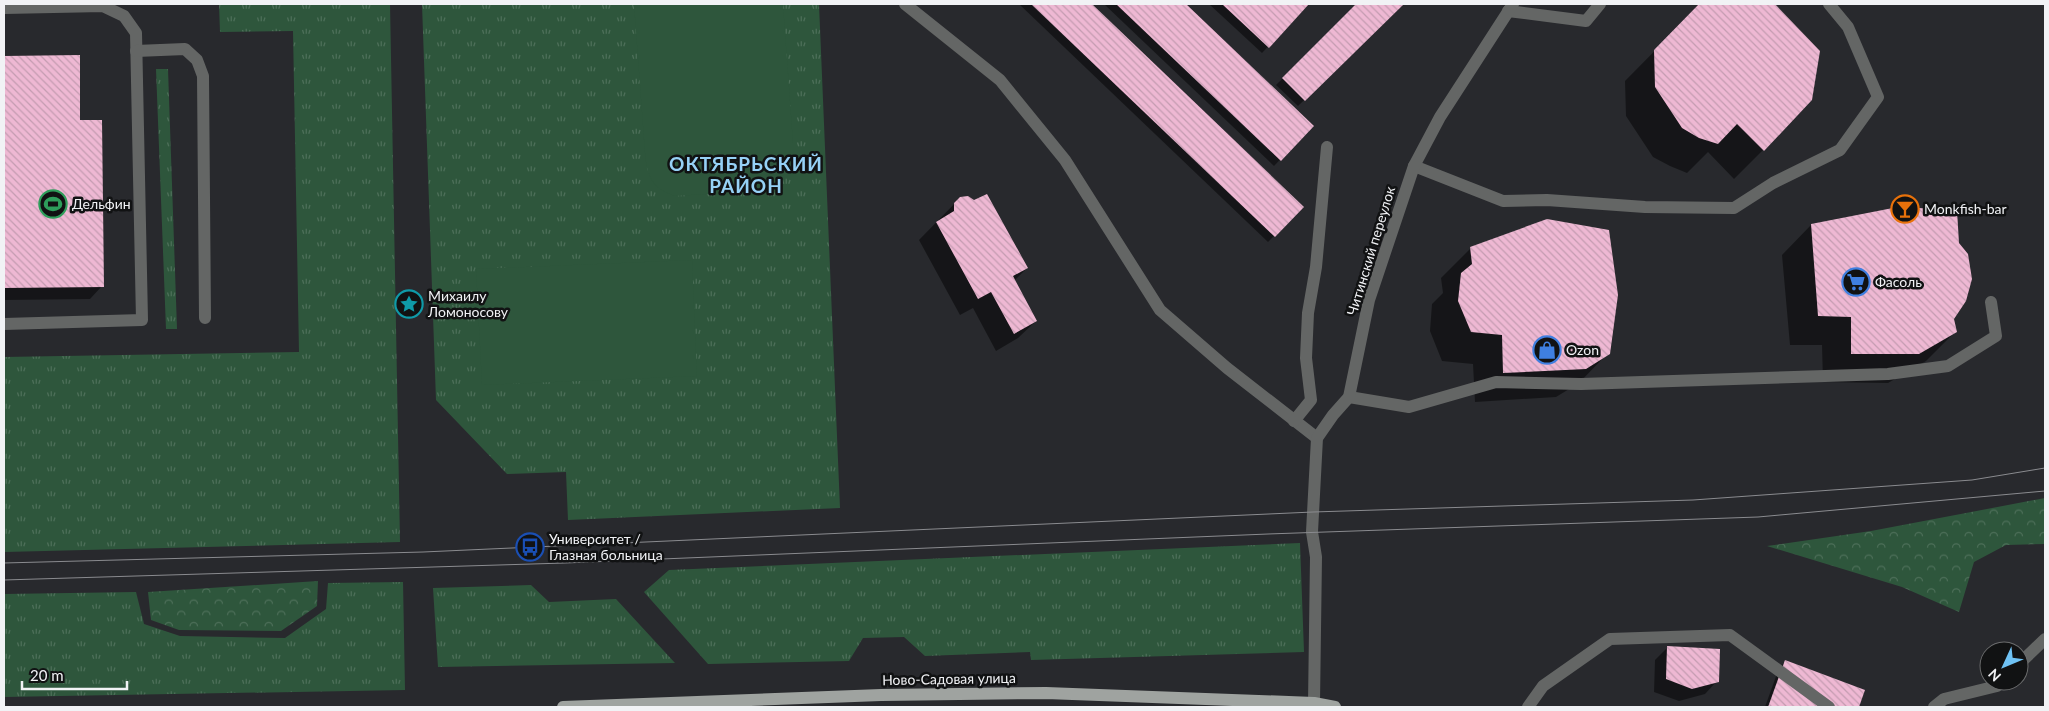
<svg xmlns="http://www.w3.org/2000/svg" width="2049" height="711" viewBox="0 0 2049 711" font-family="Lato,sans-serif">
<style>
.grass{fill:url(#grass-tufts)}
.forest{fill:url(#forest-crowns)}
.garden{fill:#2e563c}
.shadow{fill:#0007}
.building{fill:url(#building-back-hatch)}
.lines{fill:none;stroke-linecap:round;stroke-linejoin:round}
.lane{stroke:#646665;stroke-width:12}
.street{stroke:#646665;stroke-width:12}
.primary{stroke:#9fa3a0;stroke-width:12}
.tram{stroke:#8a8b8f;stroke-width:1}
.labels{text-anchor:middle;stroke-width:5;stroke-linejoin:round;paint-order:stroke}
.poi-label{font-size:14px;fill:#f1f2f5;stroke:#111213;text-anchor:start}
.street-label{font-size:14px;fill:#f1f2f5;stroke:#111213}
.district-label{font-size:19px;font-weight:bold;letter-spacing:1px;fill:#96d1f6;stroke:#111213}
</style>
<defs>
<pattern id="grass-tufts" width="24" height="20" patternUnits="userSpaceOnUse" patternTransform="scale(1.25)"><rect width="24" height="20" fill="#2e563c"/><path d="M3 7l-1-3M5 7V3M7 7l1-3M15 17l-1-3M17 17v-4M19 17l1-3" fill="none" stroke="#4d6f59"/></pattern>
<pattern id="forest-crowns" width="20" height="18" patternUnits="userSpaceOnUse" patternTransform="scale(1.25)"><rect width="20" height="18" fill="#2e563c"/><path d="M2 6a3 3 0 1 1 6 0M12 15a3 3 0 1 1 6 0" fill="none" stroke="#4d6f59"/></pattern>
<pattern id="building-back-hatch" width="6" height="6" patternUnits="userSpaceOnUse" patternTransform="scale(1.25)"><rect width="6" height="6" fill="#eeb8d3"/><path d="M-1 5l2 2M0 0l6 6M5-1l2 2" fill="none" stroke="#c49cb1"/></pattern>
</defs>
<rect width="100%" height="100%" fill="#28292d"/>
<g class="grass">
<polygon points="219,4 390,4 400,542 4,552 4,357 299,352 293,31 220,32"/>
<polygon points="422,4 819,4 840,508 568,520 566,472 507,474 436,400"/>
<polygon points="156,69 168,69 177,329 166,329"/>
<polygon points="1300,543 1304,652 1031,660 1030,652 925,656 904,637 863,638 849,661 708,664 644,592 669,570"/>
<polygon points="403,582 405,690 4,697 4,594 136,592 144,624 180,636 285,638 326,609 328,583"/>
<polygon points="531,585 549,602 616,599 675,663 438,667 433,588"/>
</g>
<g class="forest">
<polygon points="2045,498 2045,544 2006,545 1974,562 1959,612 1902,587 1767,546 1871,531"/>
<polygon points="318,581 317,606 281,631 179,630 151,620 148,592"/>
</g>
<g class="garden">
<path d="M634 4H783L793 143V154L789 166 780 180 767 188 754 191 675 196C652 189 647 176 645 153Z"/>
<polygon points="692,260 697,376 482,385 476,269"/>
</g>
<g class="shadow">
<polygon points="1019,4 1090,4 1302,207 1268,242"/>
<polygon points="1104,4 1184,4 1312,126 1274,166"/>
<polygon points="1209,4 1308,4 1262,53"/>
<polygon points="1358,4 1402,4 1298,106 1276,85"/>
<polygon points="1701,4 1773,4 1819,51 1763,150 1734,179 1708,152 1687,173 1670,166 1653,157 1626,116 1625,81"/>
<polygon points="79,56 79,121 102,286 90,299 4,300 4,57"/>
<polygon points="960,198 1027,268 1014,281 1036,321 1018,338 996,351 973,308 960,315 919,240"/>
<polygon points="1811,225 1958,243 1953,319 1955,332 1926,361 1888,383 1823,382 1822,345 1790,345 1782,255"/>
<polygon points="1471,248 1608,353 1579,383 1556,397 1475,402 1473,364 1442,361 1430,331 1432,304 1443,293 1441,278"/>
<polygon points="1668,647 1717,681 1705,694 1679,701 1654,692 1655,660"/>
<polygon points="1785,662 1863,691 1857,707 1765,707 1779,668"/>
</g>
<g class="building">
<polygon points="1031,4 1092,4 1304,207 1275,237"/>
<polygon points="1116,4 1186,4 1314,126 1281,161"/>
<polygon points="1222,4 1309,4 1269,48"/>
<polygon points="1356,4 1404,4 1305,101 1282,78"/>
<polygon points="1699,4 1775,4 1820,51 1812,100 1764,151 1737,124 1718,144 1699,138 1682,128 1655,87 1654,50"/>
<polygon points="80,55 80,120 102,120 104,287 4,288 4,56"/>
<polygon points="987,194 1028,268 1013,276 1037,321 1014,334 991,292 978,299 936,222 954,211 954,203 960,197 968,196 974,200"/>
<polygon points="1898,207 1957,210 1959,243 1968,254 1972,279 1966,301 1954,319 1957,332 1919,354 1851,354 1851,317 1818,316 1811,224"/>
<polygon points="1547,219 1609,230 1618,295 1610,354 1586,369 1503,373 1502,335 1471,332 1458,301 1461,273 1472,264 1470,247"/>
<polygon points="1667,646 1720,649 1719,682 1692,689 1666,679"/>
<polygon points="1785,660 1865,690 1859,707 1768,707"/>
</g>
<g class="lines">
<g class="lane">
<polyline points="905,4 1000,80 1065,160 1160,310 1227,368 1317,438"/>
<polyline points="4,8 103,6 124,16 136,33 142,320 4,324"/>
<polyline points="1508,11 1586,21 1600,4"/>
<polyline points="136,51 185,49 197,60 203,76 205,318"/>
<polyline points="1414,166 1503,201 1547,200 1645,207 1734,208 1773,183 1840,150 1878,97 1848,27 1829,4"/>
<polyline points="1349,397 1409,407 1496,382 1581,384 1888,374 1948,366 1996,336 1991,302"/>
<polyline points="1294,421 1311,400 1306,358 1308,313 1316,267 1327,147"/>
<polyline points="2019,664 2045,639"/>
<polyline points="1528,707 1543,686 1610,639 1730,635 1829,707"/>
<polyline points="1934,707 1944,699 1997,686 2002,681"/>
</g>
<polyline class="street" points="1314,703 1316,557 1312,532 1317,438 1333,415 1349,397 1369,300 1414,166 1440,117 1513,4"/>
<polyline class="primary" points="563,707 881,695 1046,693 1314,703 1335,707"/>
<g class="tram">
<polyline points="4,563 423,552 1313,512 1693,500 1972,480 2045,468"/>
<polyline points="4,580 565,563 1268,534 1758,517 2045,491"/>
</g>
</g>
<defs>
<g id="stadium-ring" transform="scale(1.4375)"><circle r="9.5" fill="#111213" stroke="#2e9e5b" stroke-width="1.5"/><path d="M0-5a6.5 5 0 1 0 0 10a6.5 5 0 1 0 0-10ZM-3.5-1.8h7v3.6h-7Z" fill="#2e9e5b"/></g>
<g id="bar-ring" transform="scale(1.4375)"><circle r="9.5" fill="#111213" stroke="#e8710a" stroke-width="1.5"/><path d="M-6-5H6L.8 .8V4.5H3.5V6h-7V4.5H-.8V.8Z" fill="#e8710a"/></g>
<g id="supermarket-ring" transform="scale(1.4375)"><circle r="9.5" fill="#111213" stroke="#3f7fe0" stroke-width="1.5"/><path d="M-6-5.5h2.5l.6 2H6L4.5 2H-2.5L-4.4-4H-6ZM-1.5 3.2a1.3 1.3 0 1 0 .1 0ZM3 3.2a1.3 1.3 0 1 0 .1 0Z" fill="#3f7fe0"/></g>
<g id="sight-ring" transform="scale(1.4375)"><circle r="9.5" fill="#111213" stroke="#0f9aa8" stroke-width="1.5"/><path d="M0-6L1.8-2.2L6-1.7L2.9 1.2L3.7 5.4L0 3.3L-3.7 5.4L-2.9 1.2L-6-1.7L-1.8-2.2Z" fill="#0f9aa8"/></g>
<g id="shop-ring" transform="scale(1.4375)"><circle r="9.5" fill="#111213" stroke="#3f7fe0" stroke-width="1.5"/><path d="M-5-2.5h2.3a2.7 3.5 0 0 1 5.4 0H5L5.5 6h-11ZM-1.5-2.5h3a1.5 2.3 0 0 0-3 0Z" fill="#3f7fe0"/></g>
<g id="bus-ring" transform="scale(1.4375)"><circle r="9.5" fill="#111213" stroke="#1a4fb4" stroke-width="1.5"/><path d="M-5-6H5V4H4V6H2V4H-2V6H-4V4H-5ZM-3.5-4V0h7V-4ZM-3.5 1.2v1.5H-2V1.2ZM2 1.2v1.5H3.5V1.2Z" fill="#1a4fb4"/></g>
</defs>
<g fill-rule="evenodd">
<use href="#stadium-ring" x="53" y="204"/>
<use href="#bar-ring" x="1905" y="209"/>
<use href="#supermarket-ring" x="1856" y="282"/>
<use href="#sight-ring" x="409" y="304"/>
<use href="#shop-ring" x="1547" y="350"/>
<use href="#bus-ring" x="530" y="547"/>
</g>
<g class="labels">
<g class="poi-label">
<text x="72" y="209">Дельфин</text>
<text x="1924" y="214">Monkfish-bar</text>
<text x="1875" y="287">Фасоль</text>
<text x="428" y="301">Михаилу<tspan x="428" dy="16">Ломоносову</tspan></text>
<text x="1566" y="355">Ozon</text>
<text x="549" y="544">Университет /<tspan x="549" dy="16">Глазная больница</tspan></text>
</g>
<g class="street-label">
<text transform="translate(1371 251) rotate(-73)" y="5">Читинский переулок</text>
<text transform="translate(949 679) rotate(-1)" y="5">Ново-Садовая улица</text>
</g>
<g class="district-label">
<text x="746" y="171">ОКТЯБРЬСКИЙ<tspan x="746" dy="22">РАЙОН</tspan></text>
</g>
</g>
<rect width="2049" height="711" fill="none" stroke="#f1f2f5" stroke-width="10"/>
<g transform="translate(2004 666) rotate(226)"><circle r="24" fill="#111213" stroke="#6b6c6d"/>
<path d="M0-4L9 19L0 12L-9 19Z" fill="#6fc2f4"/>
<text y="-8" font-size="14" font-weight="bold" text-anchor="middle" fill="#f1f2f5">N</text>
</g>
<path d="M22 681v8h105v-8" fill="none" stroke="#f1f2f5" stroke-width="2.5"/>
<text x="30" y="681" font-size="15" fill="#f1f2f5" stroke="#111213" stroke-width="4" paint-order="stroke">20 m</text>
</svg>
